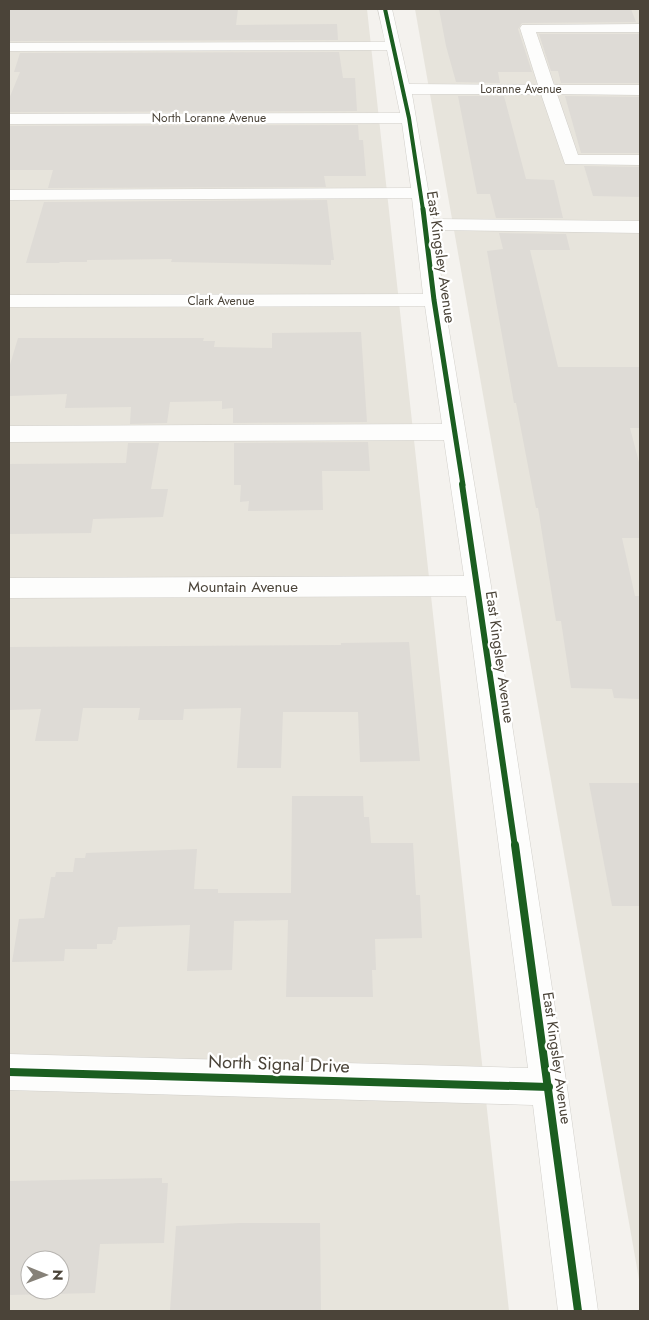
<svg xmlns="http://www.w3.org/2000/svg" width="649" height="1320" viewBox="0 0 649 1320" font-family="Jost,sans-serif">
<style>
.residential{fill:#e7e4dc;fill-rule:evenodd}
.building{fill:#dedbd6;fill-rule:evenodd}
.lines{fill:none;stroke-linecap:round;stroke-linejoin:round}
.minor-casing{stroke:#d2d0cb;stroke-width:1}
.minor{fill:#fdfdfc;fill-rule:evenodd}
.cycleway-far3-casing{stroke:#fff;stroke-width:5.5}
.cycleway-far2-casing{stroke:#fff;stroke-width:8}
.cycleway-far1-casing{stroke:#fff;stroke-width:9}
.cycleway-casing{stroke:#fff;stroke-width:11}
.cycleway-far3{stroke:#1b5e20;stroke-width:4}
.cycleway-far2{stroke:#1b5e20;stroke-width:5}
.cycleway-far1{stroke:#1b5e20;stroke-width:6}
.cycleway{stroke:#1b5e20;stroke-width:8}
.labels{text-anchor:middle;stroke-width:4.5;stroke-linejoin:round;paint-order:stroke}
.far-street-label{font-size:12px;fill:#4b4439;stroke:#fff}
.street-label{font-size:15px;fill:#4b4439;stroke:#fff}
.near-street-label{font-size:18px;fill:#4b4439;stroke:#fff}
</style>
<rect width="100%" height="100%" fill="#f4f2ee"/>
<g class="residential">
<path d="M9 9H367L509 1311H9ZM30 1260H60V1290H30Z"/>
<polygon points="415,9 640,9 640,1285"/>
</g>
<g class="building">
<polygon points="9,9 238,9 236,25 337,24 338,40 9,41"/>
<polygon points="439,9 631,9 636,22 522,23 518,29 532,72 498,72 500,83 456,82 446,46"/>
<polygon points="539,34 640,34 640,83 561,83 558,71 551,71"/>
<polygon points="339,52 343,78 355,78 357,111 9,112 9,99 20,72 14,72 20,53"/>
<polygon points="458,96 504,96 526,179 554,180 563,218 496,218 490,194 477,194"/>
<polygon points="565,96 640,97 640,153 581,153"/>
<polygon points="358,125 359,140 363,140 366,176 324,176 326,187 48,188 53,170 9,170 9,126"/>
<polygon points="584,166 640,167 640,197 593,196"/>
<polygon points="327,200 334,260 331,260 331,265 171,262 172,259 87,260 87,262 60,262 59,263 26,263 44,202"/>
<polygon points="499,233 566,234 570,250 530,250 558,367 640,367 640,428 630,428 640,466 640,538 622,538 635,596 640,596 640,699 614,698 612,689 571,688 561,621 556,621 538,508 536,508 516,403 514,403 487,251 503,249"/>
<polygon points="361,332 367,422 233,423 233,408 222,409 222,401 170,402 167,423 130,424 131,407 65,408 67,394 9,396 9,368 18,338 204,338 203,341 215,341 214,347 272,348 272,333"/>
<polygon points="368,442 370,471 322,471 323,510 248,511 249,501 240,502 241,485 234,485 234,443"/>
<polygon points="128,443 159,443 151,489 168,489 163,517 93,519 91,533 9,534 9,464 126,463"/>
<polygon points="409,642 420,761 360,762 358,712 283,712 281,768 237,768 241,708 184,709 183,720 138,720 140,708 83,708 78,741 35,741 41,709 9,710 9,647 341,645 341,643"/>
<polygon points="589,783 640,783 640,906 612,906"/>
<polygon points="292,796 363,796 364,817 369,817 371,843 413,843 416,895 420,895 422,938 375,939 376,970 372,970 373,997 286,997 288,920 234,921 232,970 187,971 190,925 118,927 116,940 113,940 112,944 97,944 97,949 65,949 64,961 12,962 19,919 44,918 51,877 55,877 56,872 73,872 75,858 85,858 86,853 197,849 194,889 218,889 218,893 291,893"/>
<path d="M162 1178V1183H168L164 1243 100 1244 95 1293 9 1295V1181ZM30 1260H60V1290H30Z"/>
<polygon points="240,1223 320,1223 321,1311 170,1310 176,1226"/>
</g>
<g class="lines">
<g class="minor-casing">
<polygon id="minor" points="378,9 392,9 409,84 538,85 520,28 522,25 640,24 640,32 536,32 554,85 640,85 640,95 557,94 578,155 640,155 640,165 565,164 541,94 412,94 433,219 640,221 640,233 435,230 444,300 491,586 567,1087 598,1311 558,1311 533,1105 9,1090 9,1054 528,1068 466,596 9,598 9,578 464,576 444,440 9,442 9,426 442,424 425,306 9,307 9,295 423,294 412,198 9,200 9,190 411,188 402,123 9,124 9,114 400,113 387,50 9,51 9,43 385,42"/>
</g>
<use href="#minor" class="minor"/>
<g class="cycleway-far3-casing">
<polyline id="cycleway-far3" points="385,9 409,118 423,210"/>
</g>
<g class="cycleway-far2-casing">
<polyline id="cycleway-far2" points="423,209 434,300 463,485"/>
</g>
<g class="cycleway-far1-casing">
<polyline id="cycleway-far1" points="462,484 515,847"/>
</g>
<g class="cycleway-casing">
<g id="cycleway">
<polyline points="515,845 578,1311"/>
<polyline points="9,1072 549,1087"/>
</g>
</g>
<use href="#cycleway-far3" class="cycleway-far3"/>
<use href="#cycleway-far2" class="cycleway-far2"/>
<use href="#cycleway-far1" class="cycleway-far1"/>
<use href="#cycleway" class="cycleway"/>
</g>
<g class="labels">
<g class="far-street-label">
<text x="521" y="93">Loranne Avenue</text>
<text x="209" y="122">North Loranne Avenue</text>
<text x="221" y="305">Clark Avenue</text>
</g>
<g class="street-label">
<text transform="translate(441 257) rotate(82)" y="5">East Kingsley Avenue</text>
<text x="243" y="592">Mountain Avenue</text>
<text transform="translate(500 657) rotate(82)" y="5">East Kingsley Avenue</text>
<text transform="translate(557 1058) rotate(82)" y="5">East Kingsley Avenue</text>
</g>
<g class="near-street-label">
<text transform="translate(279 1064) rotate(2)" y="6">North Signal Drive</text>
</g>
</g>
<rect width="649" height="1320" fill="none" stroke="#4b4439" stroke-width="20"/>
<g transform="translate(45 1275) rotate(91)"><circle r="24" fill="#ffffff" stroke="#b7b4b0"/>
<path d="M0-4L9 19L0 12L-9 19Z" fill="#868178"/>
<text y="-8" font-size="14" font-weight="bold" text-anchor="middle" fill="#4b4439">N</text>
</g>
</svg>
